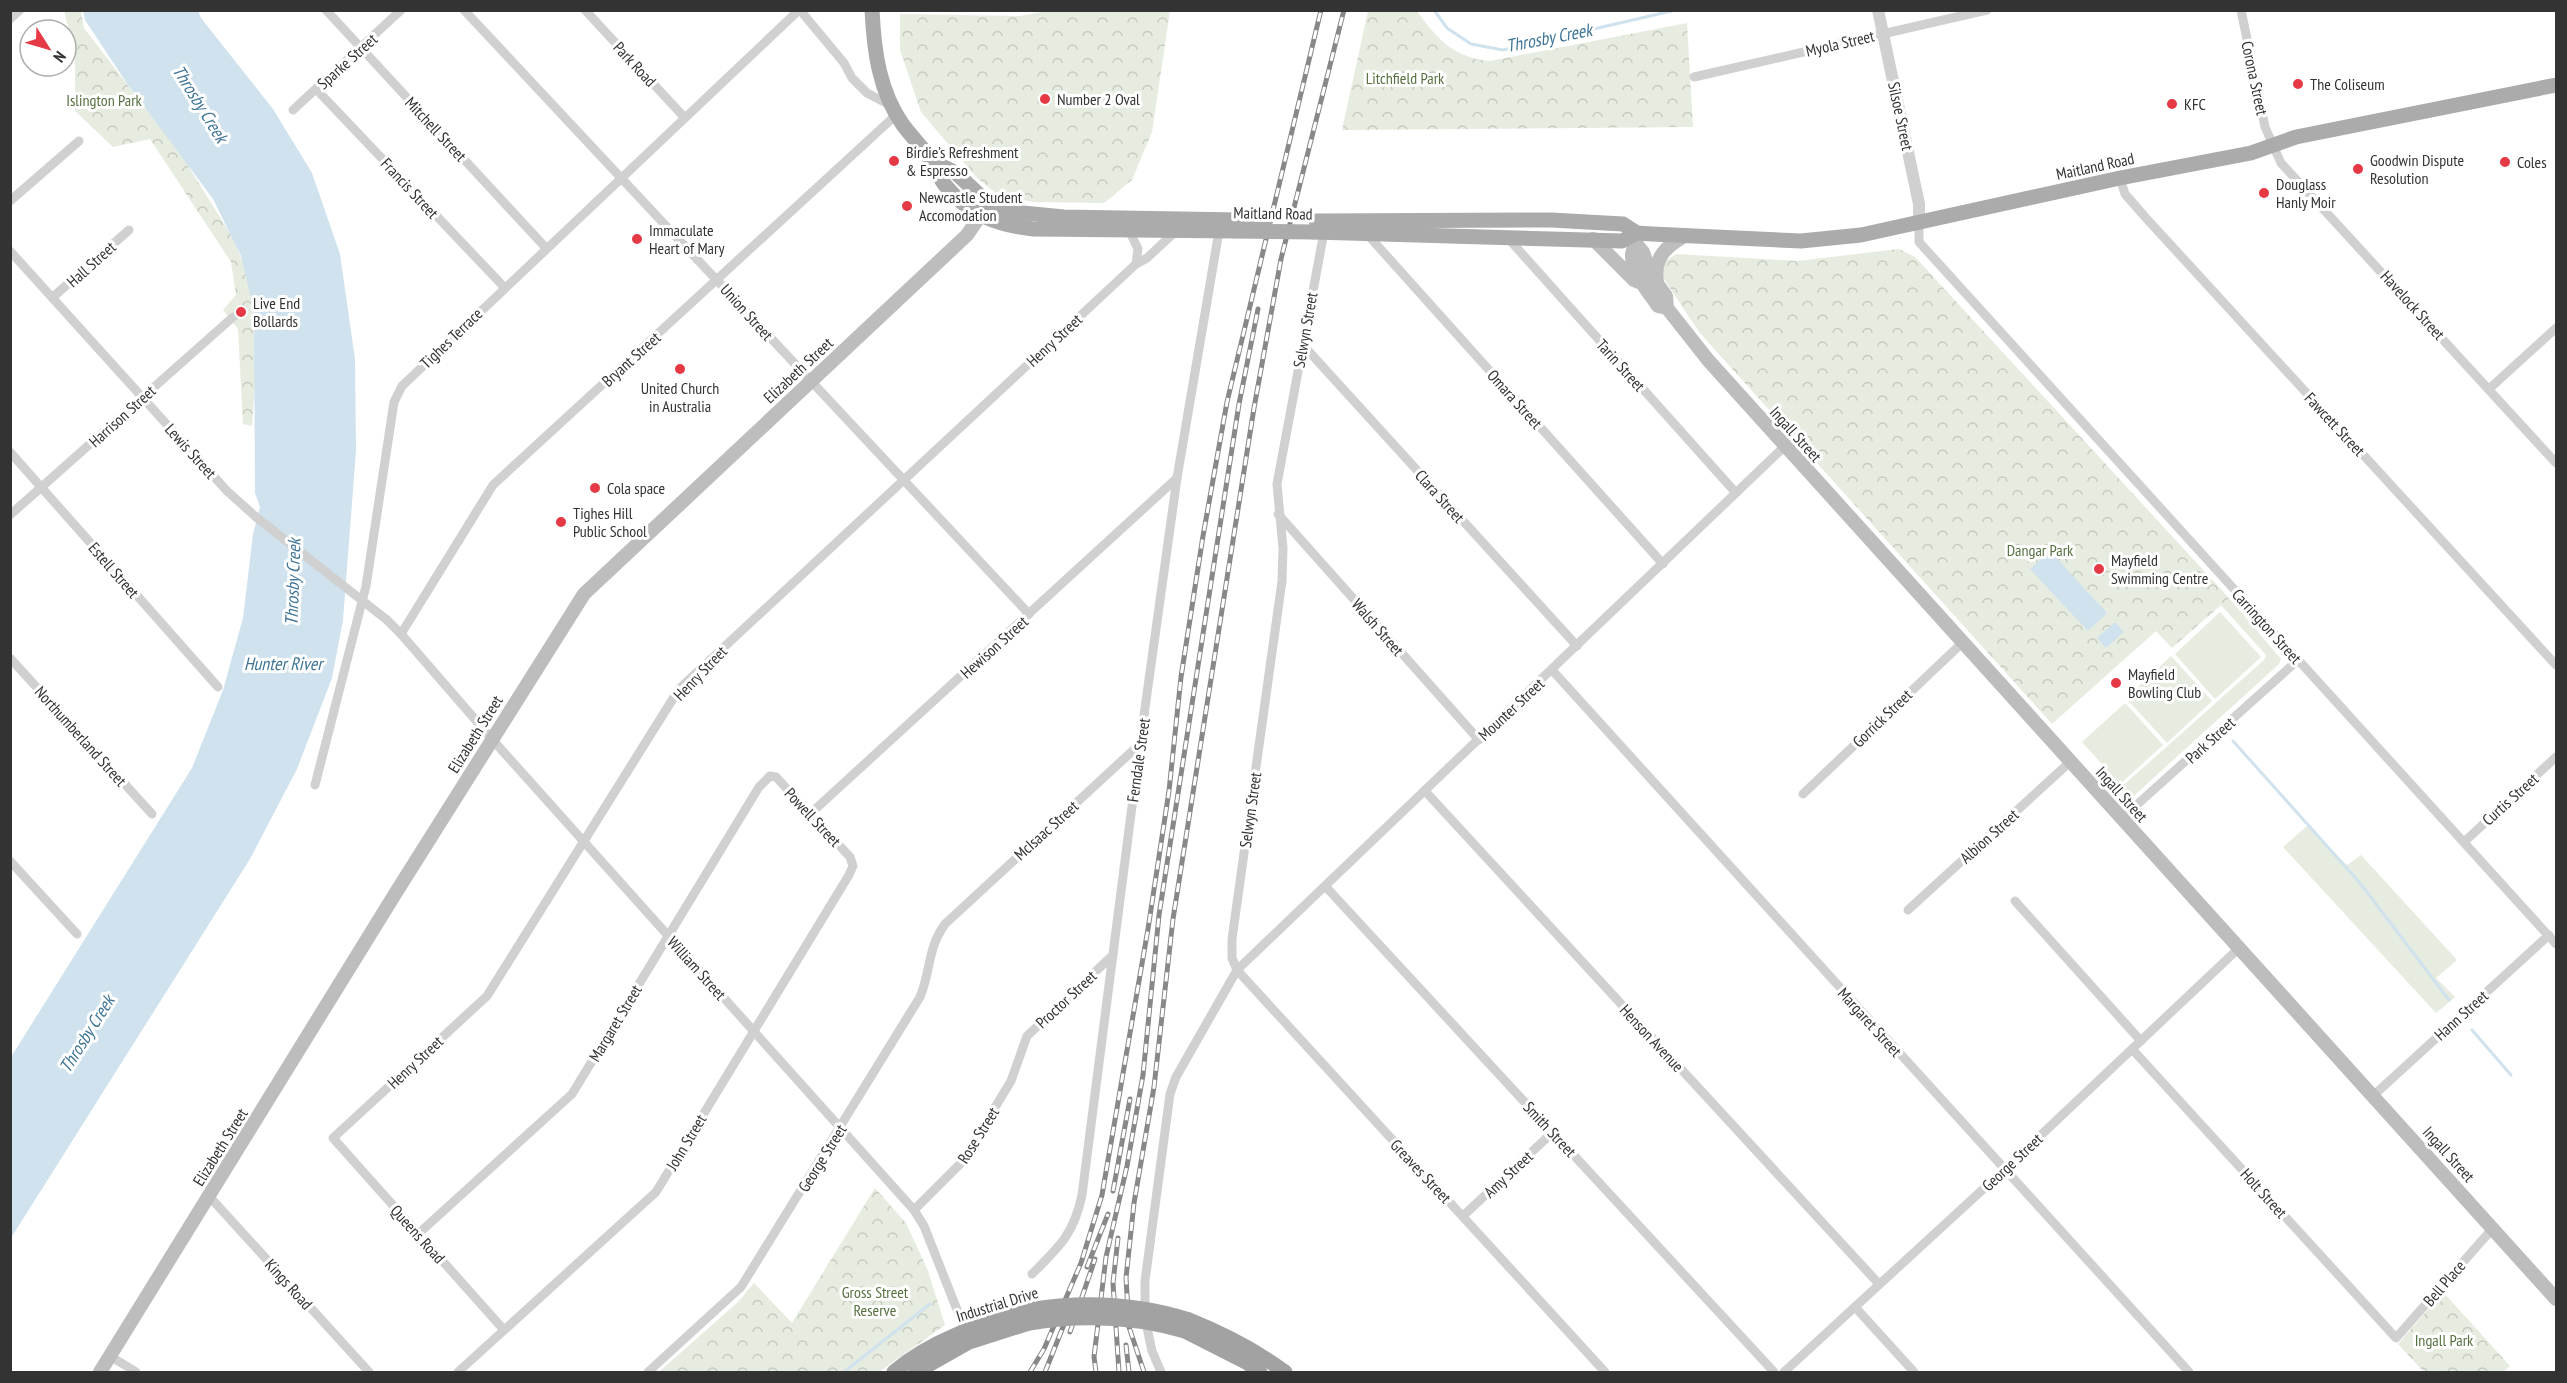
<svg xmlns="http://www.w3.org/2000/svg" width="2567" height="1383" viewBox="0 0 2567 1383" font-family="'PT Sans Narrow',sans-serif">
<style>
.green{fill:#e6ecdf}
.park{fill:url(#park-crowns)}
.water{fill:#cfe2ee}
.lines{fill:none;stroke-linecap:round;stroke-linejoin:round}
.stream{stroke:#cfe2ee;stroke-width:3}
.minor{stroke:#d0d0d0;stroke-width:9}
.tertiary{stroke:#d0d0d0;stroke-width:12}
.secondary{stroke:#bdbdbd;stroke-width:14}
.primary{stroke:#ababab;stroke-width:15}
.trunk{stroke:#a2a2a2;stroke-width:15}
.rail-casing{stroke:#888;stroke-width:5}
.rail{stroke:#fff;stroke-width:3;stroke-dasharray:9;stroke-linecap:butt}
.minor-bridge{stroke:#d0d0d0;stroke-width:9}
.primary-bridge{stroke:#ababab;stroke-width:15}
.trunk-bridge{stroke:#a2a2a2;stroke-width:15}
.poi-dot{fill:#e63946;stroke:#fff;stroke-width:2}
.labels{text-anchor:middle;stroke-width:6;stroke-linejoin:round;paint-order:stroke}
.street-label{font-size:16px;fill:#333;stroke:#fff}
.park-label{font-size:16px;fill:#56703f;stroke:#fff}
.poi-label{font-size:16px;fill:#333;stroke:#fff;text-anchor:start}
.water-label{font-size:18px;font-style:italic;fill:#3f7597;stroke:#fff}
</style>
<defs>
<pattern id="park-crowns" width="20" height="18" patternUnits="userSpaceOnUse" patternTransform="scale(1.5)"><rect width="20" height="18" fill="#e6ecdf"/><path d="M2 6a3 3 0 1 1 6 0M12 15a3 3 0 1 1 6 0" fill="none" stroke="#c6cbc0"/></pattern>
</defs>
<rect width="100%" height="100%" fill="#fff"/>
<g class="green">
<polygon points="2229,598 2281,659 2279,664 2127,802 2117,791 2264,660 2266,655 2221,605"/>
<polygon points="2220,612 2261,657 2215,699 2175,654"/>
<polygon points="2171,656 2212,701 2167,743 2126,698"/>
<polygon points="2125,703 2163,745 2120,784 2082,742"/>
<polygon points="2307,826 2347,865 2361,855 2457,960 2436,978 2455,997 2436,1013 2283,847"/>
</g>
<g class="park">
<polygon points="1052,10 1170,11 1152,132 1132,180 1104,203 1034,202 1011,198 993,191 976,177 921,112 900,50 900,14 1020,16"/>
<polygon points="64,11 81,11 84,28 180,153 233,238 250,280 258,327 254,332 257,358 252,426 243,424 238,329 223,310 236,295 231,262 150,139 113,147 75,111 75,53"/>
<path d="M1368 11H1417C1437 39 1454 58 1490 61L1687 23 1693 127 1342 130Z"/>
<polygon points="1899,249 1915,257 2229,598 2172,648 2156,631 2052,724 1699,332 1662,276 1664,259 1667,260 1676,254 1798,261"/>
<polygon points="875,1188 906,1223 928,1271 945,1325 879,1372 659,1372 739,1301 754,1283 792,1323"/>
<polygon points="2443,1292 2510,1366 2503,1372 2424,1372 2398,1344"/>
</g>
<g class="water">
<polygon points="83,11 198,11 201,18 273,109 312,173 340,254 355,359 356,451 343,620 332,678 297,769 250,859 11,1238 11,1057 192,768 223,690 243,618 253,534 260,507 255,493 254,311 241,256 213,199 126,82 85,20"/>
<polygon points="2050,551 2107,613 2088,631 2030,569"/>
<polygon points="2115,622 2124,632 2106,648 2097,638"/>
</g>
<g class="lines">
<g class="stream">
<polyline points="1434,10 1447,28 1471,44 1503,50 1676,10"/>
<polyline points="2233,741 2360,883 2449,1000"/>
<polyline points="2472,1030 2511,1075"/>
<polyline points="844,1372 930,1304"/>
</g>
<g class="minor">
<polyline points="326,10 546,248"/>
<polyline points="464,10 1029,614"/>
<polyline points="585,10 684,117"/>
<polyline points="800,10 844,63 852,78 867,93 890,105"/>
<polyline points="2241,10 2265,127 2281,163 2556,463"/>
<polyline points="10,19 20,10"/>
<polyline points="1694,77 1987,10"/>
<polyline points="316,89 504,287"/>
<polyline points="293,110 401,10"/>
<polyline points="2120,178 2125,194 2146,218 2556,665"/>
<polyline points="10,201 79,141"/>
<polyline points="1919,222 1919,242 2556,944"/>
<polyline points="1129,230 1138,249 1136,264"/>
<polyline points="1324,232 1277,484 1283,548 1282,581 1232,939 1232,958 1237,970 1605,1372"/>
<polyline points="1367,234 1663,564"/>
<polyline points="1507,237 1736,493"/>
<polyline points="10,251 227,491 256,517"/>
<polyline points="53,297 129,230"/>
<polyline points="1303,345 1577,646"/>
<polyline points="2489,389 2556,328"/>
<polyline points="10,452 218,687"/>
<polyline points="1278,514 1479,740"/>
<polyline points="10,515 233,317"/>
<polyline points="387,620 401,634 499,747 914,1210 924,1226 965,1330"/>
<polyline points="401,634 493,485 896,115"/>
<polyline points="10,658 152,814"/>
<polyline points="1552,670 2189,1372"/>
<polyline points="315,785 366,586 394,402 402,386 799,10"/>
<polyline points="1425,791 1879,1284"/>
<polyline points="1803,794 1962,643"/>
<polyline points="810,814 1177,478"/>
<polyline points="2121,819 2298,660"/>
<polyline points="2464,842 2556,757"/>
<polyline points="10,861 77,934"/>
<polyline points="1326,887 1774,1372"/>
<polyline points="2015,901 2141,1041"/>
<polyline points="1908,910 2070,762"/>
<polyline points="2132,1049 2396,1338 2493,1228"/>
<polyline points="2374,1095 2549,935"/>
<polyline points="209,1196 369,1372"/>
<polyline points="914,1210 962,1162 1011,1081 1027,1036 1113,955"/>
<polyline points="1463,1216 1553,1132"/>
<polyline points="418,1234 572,1094 759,787 770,776 776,777 850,857 853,866 849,875 656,1192 458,1372"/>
<path d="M1032 1274C1059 1247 1074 1234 1082 1195L1140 744 1177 478 1219 231"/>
<polyline points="1855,1307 1914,1372"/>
<polyline points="504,1330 333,1138 487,996 679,689 1136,264 1147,258 1177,230"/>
<polyline points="110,1356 136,1372"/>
<path d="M648 1372 741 1287 920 997C931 971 927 949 945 924L1140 744"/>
<polyline points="1161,1372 1152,1351 1145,1318 1145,1281 1170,1094 1176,1077 1237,970 1785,446"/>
<polyline points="1784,1372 2004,1170 2239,948"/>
</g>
<polyline class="tertiary" points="1878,10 1919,204 1919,222"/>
<g class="secondary">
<path d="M1637 237C1637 244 1632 249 1632 255 1631 271 1649 293 1658 306L1667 308"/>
<polyline points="1593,239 1634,280 1639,282"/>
<polyline points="1637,245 1643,252 1651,275 1666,296 1667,308 1708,360 2556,1299"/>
<path d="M1657 282C1653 258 1666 246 1686 235"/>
<polyline points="100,1372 395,894 584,594 967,235 986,207"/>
</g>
<g class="primary">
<path d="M872 10C874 51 879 91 903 125 912 137 923 148 932 161 937 168 939 178 945 185 968 214 997 225 1033 229L1235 231"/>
<polyline points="934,162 956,173 988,203 1013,212 1064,217 1238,220"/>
<polyline points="1316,221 1551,220 1623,224 1637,233 1652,234 1801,241 1861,235 2120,178 2251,153 2296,137 2556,85"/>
<polyline points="1314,232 1622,241 1637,233"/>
</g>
<g class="trunk">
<path d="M1189 1320C1224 1334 1255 1350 1285 1372"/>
<polyline points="1185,1331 1246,1362 1260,1372"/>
<path d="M894 1372C933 1339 980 1325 1028 1310"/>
<polyline points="916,1372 969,1342 1029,1323"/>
</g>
<g class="rail-casing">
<g id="rail">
<polyline points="1113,1191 1130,1099"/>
<polyline points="1118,1238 1113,1283 1119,1372"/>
<polyline points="1087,1267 1108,1214"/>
<polyline points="1070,1332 1095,1259"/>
<polyline points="1126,1345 1129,1372"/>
<polyline points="1030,1372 1044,1349 1081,1263 1102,1195 1148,929 1169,791 1181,677 1203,536 1227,402 1321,10"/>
<polyline points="1045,1372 1067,1317"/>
<polyline points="1096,1372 1094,1357 1106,1257 1127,1166 1143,1075 1159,915 1239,404 1258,309"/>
<polyline points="1144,1372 1129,1327 1126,1278 1134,1203 1154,1087 1173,919 1254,408 1281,259 1344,10"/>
</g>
</g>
<use href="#rail" class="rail"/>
<polyline class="minor-bridge" points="256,517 387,620"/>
<g class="primary-bridge">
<polyline points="1238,220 1265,220"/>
<polyline points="1235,231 1314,232"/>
</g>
<g class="trunk-bridge">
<path d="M1028 1310C1083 1301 1136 1303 1189 1320"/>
<path d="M1029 1323C1082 1314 1133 1316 1185 1331"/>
</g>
</g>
<g class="poi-dot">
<circle cx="2298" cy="84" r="6"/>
<circle cx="1045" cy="99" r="6"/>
<circle cx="2172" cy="104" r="6"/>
<circle cx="894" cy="161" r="6"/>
<circle cx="2505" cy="162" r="6"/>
<circle cx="2358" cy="169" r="6"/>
<circle cx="2264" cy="193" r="6"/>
<circle cx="907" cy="206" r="6"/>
<circle cx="637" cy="239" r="6"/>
<circle cx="241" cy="312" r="6"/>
<circle cx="680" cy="369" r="6"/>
<circle cx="595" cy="488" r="6"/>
<circle cx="561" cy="522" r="6"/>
<circle cx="2099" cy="569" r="6"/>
<circle cx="2116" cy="683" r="6"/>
</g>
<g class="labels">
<g class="street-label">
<text transform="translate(1840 43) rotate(-13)" y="6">Myola Street</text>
<text transform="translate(347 61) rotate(-42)" y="6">Sparke Street</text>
<text transform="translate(635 64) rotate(47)" y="6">Park Road</text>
<text transform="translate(2255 78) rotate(78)" y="6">Corona Street</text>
<text transform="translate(1901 116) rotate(78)" y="6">Silsoe Street</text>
<text transform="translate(436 129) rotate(47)" y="6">Mitchell Street</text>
<text transform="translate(2095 166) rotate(-12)" y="6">Maitland Road</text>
<text transform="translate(410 188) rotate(47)" y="6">Francis Street</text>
<text transform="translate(1273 213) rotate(1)" y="6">Maitland Road</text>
<text transform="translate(91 264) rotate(-42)" y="6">Hall Street</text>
<text transform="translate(2413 305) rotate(48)" y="6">Havelock Street</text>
<text transform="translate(747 312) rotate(48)" y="6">Union Street</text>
<text transform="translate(1305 330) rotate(-80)" y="6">Selwyn Street</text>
<text transform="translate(451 338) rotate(-44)" y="6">Tighes Terrace</text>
<text transform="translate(1054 340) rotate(-43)" y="6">Henry Street</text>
<text transform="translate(631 359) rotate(-42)" y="6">Bryant Street</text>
<text transform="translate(1621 365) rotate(48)" y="6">Tarin Street</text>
<text transform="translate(798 370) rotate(-43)" y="6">Elizabeth Street</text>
<text transform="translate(1515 399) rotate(48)" y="6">Omara Street</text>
<text transform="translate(122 416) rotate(-42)" y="6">Harrison Street</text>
<text transform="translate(2335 424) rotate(47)" y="6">Fawcett Street</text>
<text transform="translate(1796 434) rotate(48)" y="6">Ingall Street</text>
<text transform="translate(191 451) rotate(48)" y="6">Lewis Street</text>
<text transform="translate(1440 496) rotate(48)" y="6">Clara Street</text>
<text transform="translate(114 570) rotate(49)" y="6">Estell Street</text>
<text transform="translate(2267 626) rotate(48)" y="6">Carrington Street</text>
<text transform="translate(1378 627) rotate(49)" y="6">Walsh Street</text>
<text transform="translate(994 647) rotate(-42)" y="6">Hewison Street</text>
<text transform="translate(700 673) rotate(-46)" y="6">Henry Street</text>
<text transform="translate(1511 709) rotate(-43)" y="6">Mounter Street</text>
<text transform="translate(1882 718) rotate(-44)" y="6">Gorrick Street</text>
<text transform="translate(475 734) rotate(-58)" y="6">Elizabeth Street</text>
<text transform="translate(81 736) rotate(48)" y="6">Northumberland Street</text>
<text transform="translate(2210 740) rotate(-42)" y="6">Park Street</text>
<text transform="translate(1138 760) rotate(-82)" y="6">Ferndale Street</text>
<text transform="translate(2122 794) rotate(48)" y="6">Ingall Street</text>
<text transform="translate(2510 799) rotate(-42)" y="6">Curtis Street</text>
<text transform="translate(1250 810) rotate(-82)" y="6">Selwyn Street</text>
<text transform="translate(813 817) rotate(47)" y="6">Powell Street</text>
<text transform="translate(1046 830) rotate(-42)" y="6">McIsaac Street</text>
<text transform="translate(1989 836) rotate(-42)" y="6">Albion Street</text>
<text transform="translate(697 968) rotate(48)" y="6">William Street</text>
<text transform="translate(1066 999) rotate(-43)" y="6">Proctor Street</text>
<text transform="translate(2461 1015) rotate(-42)" y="6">Hann Street</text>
<text transform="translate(1870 1022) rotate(48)" y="6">Margaret Street</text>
<text transform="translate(615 1023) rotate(-59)" y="6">Margaret Street</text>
<text transform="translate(1652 1038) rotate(47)" y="6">Henson Avenue</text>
<text transform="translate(415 1062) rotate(-43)" y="6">Henry Street</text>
<text transform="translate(1550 1129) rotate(47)" y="6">Smith Street</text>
<text transform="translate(978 1135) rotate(-58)" y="6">Rose Street</text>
<text transform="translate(686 1142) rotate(-59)" y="6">John Street</text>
<text transform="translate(220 1147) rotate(-58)" y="6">Elizabeth Street</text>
<text transform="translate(2449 1154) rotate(48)" y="6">Ingall Street</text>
<text transform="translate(822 1158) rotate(-58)" y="6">George Street</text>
<text transform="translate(2012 1162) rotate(-43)" y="6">George Street</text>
<text transform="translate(1421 1171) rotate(47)" y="6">Greaves Street</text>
<text transform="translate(1508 1174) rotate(-43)" y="6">Amy Street</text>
<text transform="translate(2264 1193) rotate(48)" y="6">Holt Street</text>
<text transform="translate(418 1234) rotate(48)" y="6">Queens Road</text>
<text transform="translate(2444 1283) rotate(-49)" y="6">Bell Place</text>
<text transform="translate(289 1284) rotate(48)" y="6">Kings Road</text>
<text transform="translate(997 1304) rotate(-17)" y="6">Industrial Drive</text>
</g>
<g class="park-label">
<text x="1405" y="84">Litchfield Park</text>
<text x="104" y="106">Islington Park</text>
<text x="2040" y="556">Dangar Park</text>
<text x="875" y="1298">Gross Street<tspan x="875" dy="18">Reserve</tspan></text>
<text x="2444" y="1346">Ingall Park</text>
</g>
<g class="poi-label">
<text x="2310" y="90">The Coliseum</text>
<text x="1057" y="105">Number 2 Oval</text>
<text x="2184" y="110">KFC</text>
<text x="906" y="158">Birdie’s Refreshment<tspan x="906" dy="18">&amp; Espresso</tspan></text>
<text x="2370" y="166">Goodwin Dispute<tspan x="2370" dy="18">Resolution</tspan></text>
<text x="2517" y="168">Coles</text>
<text x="2276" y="190">Douglass<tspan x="2276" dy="18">Hanly Moir</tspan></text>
<text x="919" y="203">Newcastle Student<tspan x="919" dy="18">Accomodation</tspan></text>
<text x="649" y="236">Immaculate<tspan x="649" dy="18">Heart of Mary</tspan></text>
<text x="253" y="309">Live End<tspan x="253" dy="18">Bollards</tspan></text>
<text x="680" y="394" text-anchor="middle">United Church<tspan x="680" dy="18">in Australia</tspan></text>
<text x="607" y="494">Cola space</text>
<text x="573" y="519">Tighes Hill<tspan x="573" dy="18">Public School</tspan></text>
<text x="2111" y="566">Mayfield<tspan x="2111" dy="18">Swimming Centre</tspan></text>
<text x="2128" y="680">Mayfield<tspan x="2128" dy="18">Bowling Club</tspan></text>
</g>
<g class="water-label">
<text transform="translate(1549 38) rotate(-11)" y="6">Throsby Creek</text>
<text transform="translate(200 104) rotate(58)" y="6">Throsby Creek</text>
<text transform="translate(293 582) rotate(-88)" y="6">Throsby Creek</text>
<text x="283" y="670">Hunter River</text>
<text transform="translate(87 1034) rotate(-58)" y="6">Throsby Creek</text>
</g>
</g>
<rect width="2567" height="1383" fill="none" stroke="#333333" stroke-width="24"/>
<g transform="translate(48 48) rotate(127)"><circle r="28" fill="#ffffff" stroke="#adadad" stroke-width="1.5"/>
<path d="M0-4.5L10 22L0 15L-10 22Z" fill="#e63946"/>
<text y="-9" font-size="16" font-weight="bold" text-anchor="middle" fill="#333333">N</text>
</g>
</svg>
